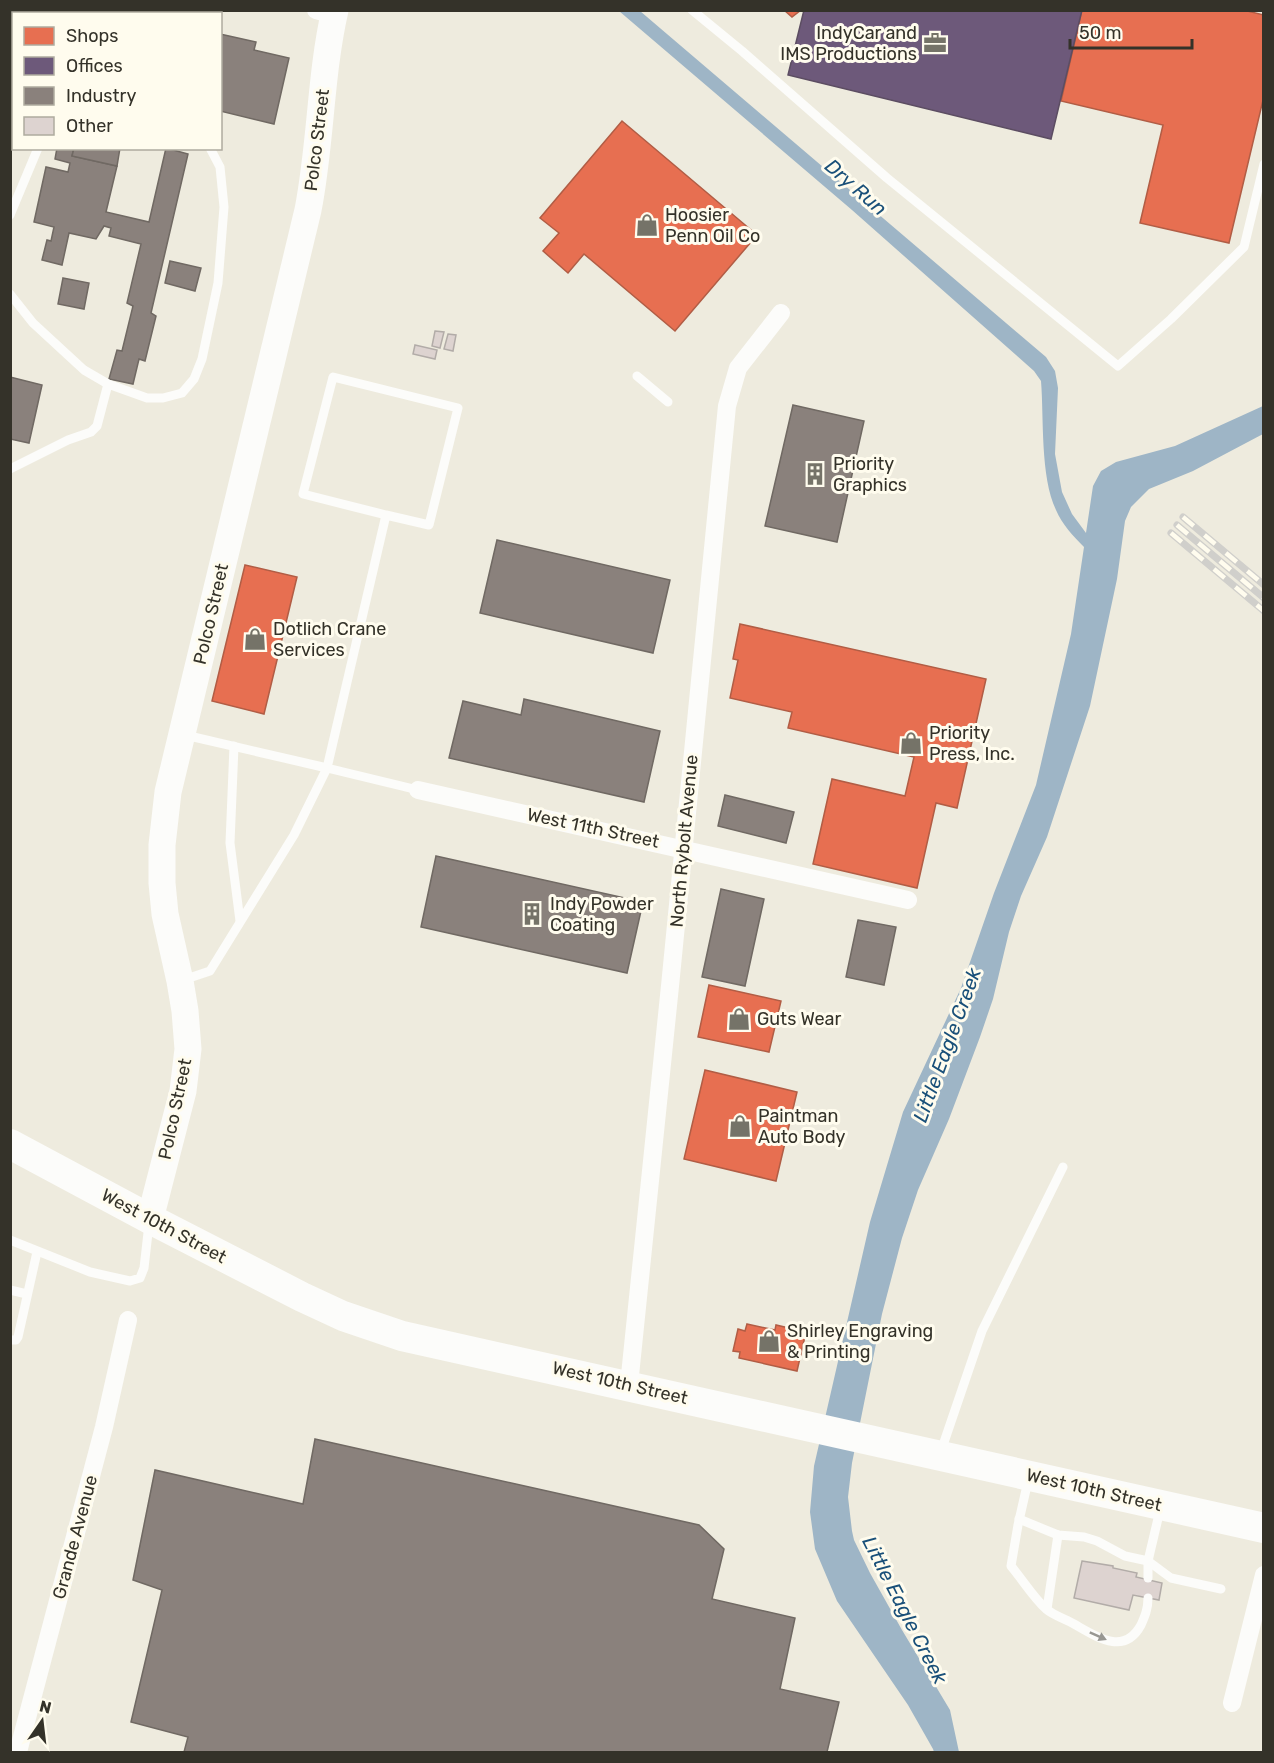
<svg xmlns="http://www.w3.org/2000/svg" width="1274" height="1763" viewBox="0 0 1274 1763" font-family="Rubik,sans-serif">
<style>
.water{fill:#9eb5c6}
.shops{fill:#e76f51;stroke:#b15d45;stroke-width:1.5}
.offices{fill:#6d597a;stroke:#5c4d62;stroke-width:1.5}
.industry{fill:#8a817c;stroke:#706963;stroke-width:1.5}
.building{fill:#ddd3d0;stroke:#b2aca8;stroke-width:1.5}
.lines{fill:none;stroke-linecap:round;stroke-linejoin:round}
.lane{stroke:#fcfcfa;stroke-width:9}
.street{stroke:#fcfcfa;stroke-width:18}
.secondary{stroke:#fcfcfa;stroke-width:27}
.primary{stroke:#fcfcfa;stroke-width:30}
.rail-casing{stroke:#d0cfcb;stroke-width:7}
.rail{stroke:#fffcee;stroke-width:4.5;stroke-dasharray:14;stroke-linecap:butt}
.oneway{fill:#989792}
.labels{text-anchor:middle;stroke-width:6;stroke-linejoin:round;paint-order:stroke}
.poi-label{font-size:18px;fill:#343229;stroke:#fffcee;text-anchor:start}
.street-label{font-size:18px;fill:#343229;stroke:#fffcee}
.water-label{font-size:20px;font-style:italic;fill:#1a5079;stroke:#fffcee}
</style>
<rect width="100%" height="100%" fill="#eeebde"/>
<path class="water" d="M619 11H640L1046 357 1055 371 1058 388 1055 454 1062 492 1072 514 1086 533 1093 486 1101 471 1116 462 1175 446 1263 406V434L1193 471 1149 489 1131 507 1125 521 1117 579 1090 706 1047 837 1021 896 1009 932 993 999 980 1037 949 1119 918 1190 902 1238 882 1314 852 1463 848 1497 852 1531 854 1540 870 1573 902 1630 950 1710 959 1752H934L933 1749 908 1705 837 1601 815 1549 810 1512 814 1466 870 1222 903 1112 961 988 994 893 1036 785 1071 634 1084 547C1073 536 1062 524 1056 510 1040 476 1044 418 1041 381L1034 371 852 210Z"/>
<g class="shops">
<polygon points="784,10 801,10 792,17"/>
<polygon points="1082,10 1243,10 1264,15 1264,96 1229,243 1140,223 1163,125 1061,101"/>
<polygon points="622,121 757,235 675,331 584,254 568,273 543,251 559,233 540,218"/>
<polygon points="245,565 297,577 264,714 212,701"/>
<polygon points="740,624 986,679 957,808 936,803 917,888 813,864 832,779 905,796 914,757 788,728 792,712 730,698 738,660 733,659"/>
<polygon points="709,985 781,1001 769,1052 698,1037"/>
<polygon points="705,1070 797,1092 776,1181 684,1159"/>
<polygon points="747,1324 775,1330 776,1325 806,1332 797,1371 739,1358 740,1352 733,1351 738,1329 745,1331"/>
</g>
<polygon class="offices" points="804,10 1082,10 1051,139 788,75"/>
<g class="industry">
<polygon points="220,34 256,42 254,50 289,58 274,124 220,111"/>
<polygon points="57,148 74,148 72,156 117,166 106,212 149,222 166,148 188,154 151,313 156,316 145,361 139,359 133,384 109,379 117,350 122,351 133,306 127,303 141,244 109,236 111,228 104,226 96,239 69,233 62,265 42,260 47,240 51,241 54,227 34,222 46,167 68,172 70,163 55,159"/>
<polygon points="74,148 120,148 117,166 72,156"/>
<polygon points="170,261 201,268 195,291 165,283"/>
<polygon points="63,278 89,283 84,309 58,304"/>
<polygon points="10,377 42,385 29,443 10,439"/>
<polygon points="793,405 864,421 837,542 765,526"/>
<polygon points="497,540 670,580 653,653 480,613"/>
<polygon points="524,699 660,731 644,802 449,758 463,701 521,715"/>
<polygon points="725,795 794,812 786,843 718,826"/>
<polygon points="436,856 643,902 627,973 421,927"/>
<polygon points="721,889 764,899 745,986 702,977"/>
<polygon points="858,920 896,927 884,985 846,977"/>
<polygon points="315,1439 699,1525 724,1549 712,1599 795,1618 780,1689 839,1702 827,1752 184,1752 188,1737 131,1722 162,1590 133,1580 155,1470 303,1504"/>
</g>
<g class="building">
<polygon points="435,331 444,332 440,348 432,346"/>
<polygon points="448,334 456,335 453,351 444,349"/>
<polygon points="415,345 437,350 435,359 413,354"/>
<polygon points="1082,1561 1113,1566 1113,1568 1137,1573 1136,1577 1162,1583 1159,1600 1133,1595 1129,1610 1074,1598"/>
</g>
<g class="lines">
<g class="lane">
<polyline points="692,10 742,51 887,178 1118,366 1171,319 1244,247 1264,164"/>
<polyline points="119,14 120,10"/>
<polyline points="10,215 38,148"/>
<polyline points="10,294 33,323 84,370 108,384 147,398 163,398 182,393 194,379 202,359 218,283 224,207 220,167 210,148"/>
<polyline points="637,376 668,402"/>
<polyline points="10,469 68,440 91,432 97,426 108,384"/>
<polyline points="386,515 429,525 458,408 333,377 303,494 386,515 327,768 418,790"/>
<polyline points="234,746 230,843 240,921"/>
<polyline points="183,980 210,971 294,835 327,768 185,735"/>
<polyline points="10,1240 90,1272 130,1281 140,1278 144,1268 149,1224"/>
<polyline points="10,1290 27,1294"/>
<polyline points="10,1340 16,1340 18,1337 37,1252"/>
<polyline points="941,1451 982,1331 1063,1167"/>
<path d="M1028 1481 1018 1525 1011 1566C1022 1579 1033 1597 1046 1609 1053 1615 1065 1619 1074 1624 1097 1637 1124 1656 1141 1625 1145 1616 1148 1609 1148 1598"/>
<polyline points="1019,1519 1058,1535 1084,1537 1097,1541 1125,1556 1148,1561 1160,1510"/>
<polyline points="1148,1561 1171,1578 1221,1589"/>
<polyline points="1148,1578 1148,1561"/>
<polyline points="1047,1609 1058,1535"/>
</g>
<g class="street">
<polyline points="316,10 334,15"/>
<polyline points="418,790 908,900"/>
<polyline points="629,1385 670,986 727,406 738,368 781,313"/>
<polyline points="1232,1703 1264,1575"/>
<polyline points="18,1752 104,1427 128,1320"/>
</g>
<path class="secondary" d="M150 1219 183 1091 188 1049 185 1011 180 981 165 914 162 883V845L168 792 308 210C321 144 320 76 335 10"/>
<polyline class="primary" points="10,1144 150,1219 302,1297 343,1316 402,1336 1264,1528"/>
<g class="rail-casing">
<g id="rail">
<polyline points="1183,517 1264,585"/>
<polyline points="1177,525 1264,598"/>
<polyline points="1171,533 1264,611"/>
</g>
</g>
<use href="#rail" class="rail"/>
</g>
<defs><path id="oneway-solid" d="M-6-.8H1V-3.2L6.5 0L1 3.2V.8H-6Z" transform="scale(1.5)"/></defs>
<use class="oneway" href="#oneway-solid" transform="translate(1098 1636) rotate(24)"/>
<defs>
<g id="office-bare" transform="scale(1.8)"><path d="M-6-3h4V-5.5h4V-3h4V5H-6ZM-1-4.5V-3h2v-1.5ZM-6 0V1H6V0Z" fill="#757368" stroke="#fffcee" stroke-width="2.5" paint-order="stroke"/></g>
<g id="shop-bare" transform="scale(1.8)"><path d="M-5-2.5h2.3a2.7 3.5 0 0 1 5.4 0H5L5.5 6h-11ZM-1.5-2.5h3a1.5 2.3 0 0 0-3 0Z" fill="#757368" stroke="#fffcee" stroke-width="2.5" paint-order="stroke"/></g>
<g id="building-bare" transform="scale(1.8)"><path d="M-4-6H4V6H1V3H-1V6H-4ZM-2.5-4.3h1.7v1.8h-1.7ZM.8-4.3h1.7v1.8H.8ZM-2.5-1h1.7V.8h-1.7ZM.8-1h1.7V.8H.8Z" fill="#757368" stroke="#fffcee" stroke-width="2.5" paint-order="stroke"/></g>
</defs>
<g fill-rule="evenodd">
<use href="#office-bare" x="935" y="43"/>
<use href="#shop-bare" x="647" y="225"/>
<use href="#building-bare" x="815" y="474"/>
<use href="#shop-bare" x="255" y="639"/>
<use href="#shop-bare" x="911" y="743"/>
<use href="#building-bare" x="532" y="914"/>
<use href="#shop-bare" x="739" y="1019"/>
<use href="#shop-bare" x="740" y="1126"/>
<use href="#shop-bare" x="769" y="1341"/>
</g>
<g class="labels">
<g class="poi-label">
<text x="917" y="39" text-anchor="end">IndyCar and<tspan x="917" dy="21">IMS Productions</tspan></text>
<text x="665" y="221">Hoosier<tspan x="665" dy="21">Penn Oil Co</tspan></text>
<text x="833" y="470">Priority<tspan x="833" dy="21">Graphics</tspan></text>
<text x="273" y="635">Dotlich Crane<tspan x="273" dy="21">Services</tspan></text>
<text x="929" y="739">Priority<tspan x="929" dy="21">Press, Inc.</tspan></text>
<text x="550" y="910">Indy Powder<tspan x="550" dy="21">Coating</tspan></text>
<text x="757" y="1025">Guts Wear</text>
<text x="758" y="1122">Paintman<tspan x="758" dy="21">Auto Body</tspan></text>
<text x="787" y="1337">Shirley Engraving<tspan x="787" dy="21">&amp; Printing</tspan></text>
</g>
<g class="street-label">
<text transform="translate(317 140) rotate(-83)" y="6">Polco Street</text>
<text transform="translate(211 614) rotate(-77)" y="6">Polco Street</text>
<text transform="translate(593 828) rotate(12)" y="6">West 11th Street</text>
<text transform="translate(684 841) rotate(-85)" y="6">North Rybolt Avenue</text>
<text transform="translate(175 1109) rotate(-78)" y="6">Polco Street</text>
<text transform="translate(164 1226) rotate(28)" y="6">West 10th Street</text>
<text transform="translate(620 1383) rotate(13)" y="6">West 10th Street</text>
<text transform="translate(1094 1490) rotate(13)" y="6">West 10th Street</text>
<text transform="translate(75 1537) rotate(-75)" y="6">Grande Avenue</text>
</g>
<g class="water-label">
<text transform="translate(856 187) rotate(41)" y="7">Dry Run</text>
<text transform="translate(947 1045) rotate(-70)" y="7">Little Eagle Creek</text>
<text transform="translate(905 1610) rotate(63)" y="7">Little Eagle Creek</text>
</g>
</g>
<rect width="1274" height="1763" fill="none" stroke="#343229" stroke-width="24"/>
<rect x="12" y="12" width="210" height="138" fill="#fffcee" stroke="#aeab9f" stroke-width="1.5"/>
<rect x="24" y="27" width="30" height="18" fill="#e76f51" stroke="#aeab9f" stroke-width="1.5"/>
<text x="66" y="42" font-size="18" fill="#343229">Shops</text>
<rect x="24" y="57" width="30" height="18" fill="#6d597a" stroke="#aeab9f" stroke-width="1.5"/>
<text x="66" y="72" font-size="18" fill="#343229">Offices</text>
<rect x="24" y="87" width="30" height="18" fill="#8a817c" stroke="#aeab9f" stroke-width="1.5"/>
<text x="66" y="102" font-size="18" fill="#343229">Industry</text>
<rect x="24" y="117" width="30" height="18" fill="#ddd3d0" stroke="#aeab9f" stroke-width="1.5"/>
<text x="66" y="132" font-size="18" fill="#343229">Other</text>
<g transform="translate(42 1721) rotate(14)" stroke="#fffcee" stroke-width="4.5" paint-order="stroke">
<path d="M0-4.5L10 22L0 15L-10 22Z" fill="#343229"/>
<text y="-9" font-size="16" font-weight="bold" text-anchor="middle" fill="#343229">N</text>
</g>
<path d="M1070 39v9h122v-9" fill="none" stroke="#343229" stroke-width="3"/>
<text x="1079" y="39" font-size="18" fill="#343229" stroke="#fffcee" stroke-width="4.5" paint-order="stroke">50 m</text>
</svg>
